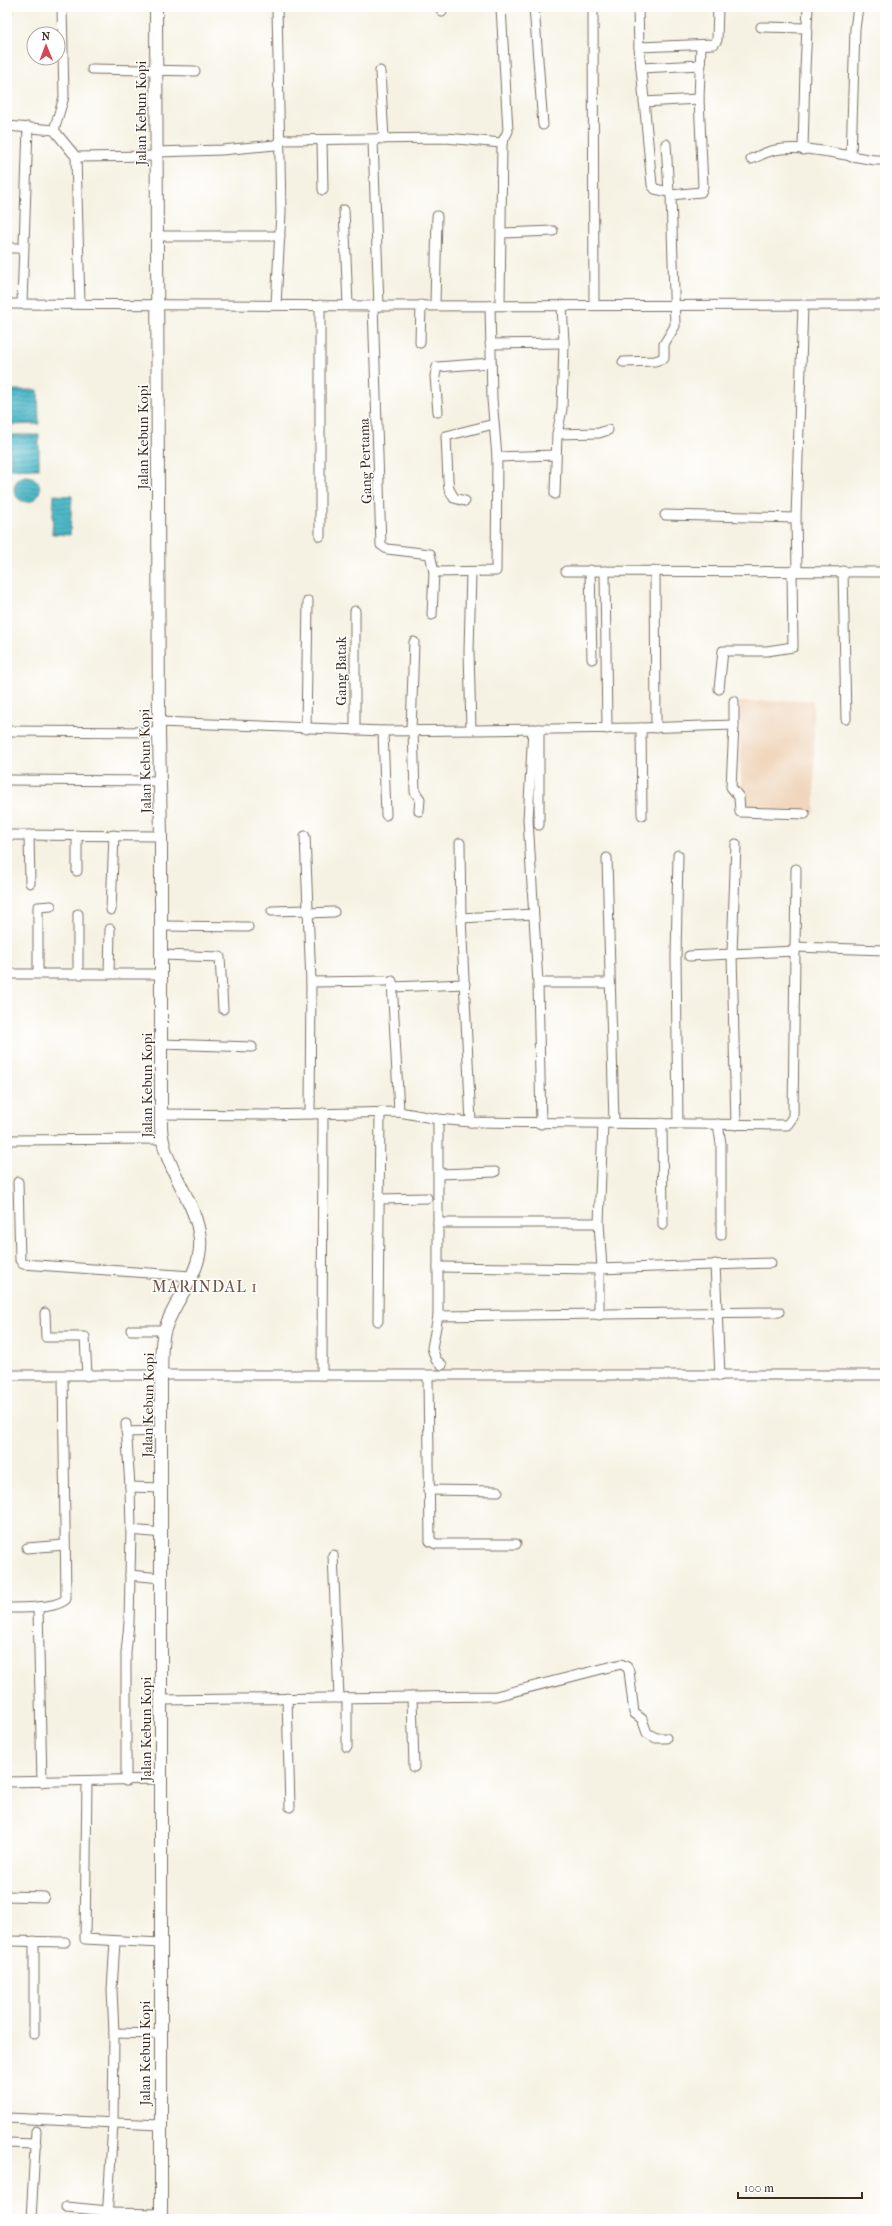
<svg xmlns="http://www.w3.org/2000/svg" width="892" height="2226" viewBox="0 0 892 2226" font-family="'IM FELL French Canon',serif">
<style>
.built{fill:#f0d6bc}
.water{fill:url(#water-rules);stroke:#447173}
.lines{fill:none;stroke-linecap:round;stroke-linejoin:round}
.minor-casing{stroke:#7c7063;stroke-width:11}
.major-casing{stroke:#7c7063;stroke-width:14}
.minor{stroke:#fff;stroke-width:9}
.major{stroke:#fff;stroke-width:12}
.labels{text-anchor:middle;stroke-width:3;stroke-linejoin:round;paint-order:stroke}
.street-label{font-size:14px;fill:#3b2a1e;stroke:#fff}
.quarter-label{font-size:16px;letter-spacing:1px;fill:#715448;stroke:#fff}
</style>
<defs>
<pattern id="water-rules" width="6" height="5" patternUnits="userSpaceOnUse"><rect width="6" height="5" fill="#4cb8c8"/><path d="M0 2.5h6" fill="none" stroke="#4096a2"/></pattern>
</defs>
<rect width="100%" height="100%" fill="#fff"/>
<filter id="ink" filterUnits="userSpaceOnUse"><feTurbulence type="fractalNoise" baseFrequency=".025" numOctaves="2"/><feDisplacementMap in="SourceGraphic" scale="8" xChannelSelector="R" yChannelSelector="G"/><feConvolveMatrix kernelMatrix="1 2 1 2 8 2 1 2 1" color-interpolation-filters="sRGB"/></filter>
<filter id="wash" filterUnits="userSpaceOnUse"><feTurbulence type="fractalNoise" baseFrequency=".012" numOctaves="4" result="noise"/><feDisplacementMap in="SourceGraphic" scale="16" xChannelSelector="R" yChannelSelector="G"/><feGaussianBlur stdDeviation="0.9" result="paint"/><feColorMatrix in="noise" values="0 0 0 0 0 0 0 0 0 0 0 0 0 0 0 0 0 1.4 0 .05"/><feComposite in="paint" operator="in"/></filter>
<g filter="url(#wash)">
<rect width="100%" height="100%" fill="#f6f2e3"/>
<polygon class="built" points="813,700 815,812 742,810 739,702"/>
<g class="water">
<polygon points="8,390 38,390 39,424 9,425"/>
<rect x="10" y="435" width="29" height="34"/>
<circle cx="27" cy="489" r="13"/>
<polygon points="54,495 72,496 70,535 52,534"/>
</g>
</g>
<g filter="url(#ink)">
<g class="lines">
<g class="minor-casing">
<g id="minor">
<polyline points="441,7 442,12"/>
<polyline points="534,7 543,125"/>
<polyline points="593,7 594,305"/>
<polyline points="638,7 639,47 652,185 655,189 669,192 671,195 701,192 703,187 699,99 701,45"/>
<polyline points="7,12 7,7"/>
<polyline points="761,27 807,28"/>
<polyline points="639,47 714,44 717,40 718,7"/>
<polyline points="641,68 701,65"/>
<polyline points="92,69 195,71"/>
<polyline points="380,71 384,139"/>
<polyline points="644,102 699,99"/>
<polyline points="7,126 54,130 76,157 80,304"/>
<polyline points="54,130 64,97 62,7"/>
<polyline points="322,140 323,190"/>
<polyline points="373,140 379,306"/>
<polyline points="666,144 669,192"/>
<polyline points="803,150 805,69 808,7"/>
<polyline points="156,152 222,150 275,145 281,140 446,138 502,143"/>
<polyline points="76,157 156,156"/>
<polyline points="851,157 855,29 858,7"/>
<path d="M751 159C757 157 764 153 771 151 800 143 845 156 875 160H885"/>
<polyline points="344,210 348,305"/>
<polyline points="502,233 553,231"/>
<polyline points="158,236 280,236"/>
<polyline points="7,248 23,248"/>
<polyline points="7,304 379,306 885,305"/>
<polyline points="22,304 28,127"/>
<polyline points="276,305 281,212 277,7"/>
<polyline points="320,305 320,536"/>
<polyline points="373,305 381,545 387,549 430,554 434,572 432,615"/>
<polyline points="435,305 437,216"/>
<polyline points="500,305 502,143 508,131 501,7"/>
<polyline points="420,343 421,305"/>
<polyline points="490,344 564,343"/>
<polyline points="623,362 655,361 664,358 664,344 675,326 671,195"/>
<polyline points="438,412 435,376 437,367 491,363"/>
<polyline points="557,434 599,433 608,430"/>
<polyline points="497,457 556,455"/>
<polyline points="555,494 557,434 562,409 564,343 562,305"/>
<polyline points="465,501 454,498 449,489 448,480 446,436 494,424"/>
<polyline points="665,515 796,518"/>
<polyline points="590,570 592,659"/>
<polyline points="797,570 796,518 803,305"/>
<polyline points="566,571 885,572"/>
<polyline points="605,571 607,729"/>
<polyline points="843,571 846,719"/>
<polyline points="434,572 496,571 497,457 492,399 490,306"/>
<polyline points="471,572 469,651 471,730"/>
<polyline points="655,572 656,728"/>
<polyline points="719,689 723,651 767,651 793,647 792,571"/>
<polyline points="159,722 383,731 641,728 734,725 734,701"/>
<polyline points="734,725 731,787 739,797 740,812 805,814"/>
<polyline points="641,728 642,815"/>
<polyline points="306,729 308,601"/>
<polyline points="533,729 528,820 538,983 541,1124"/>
<polyline points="355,730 355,611"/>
<polyline points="7,731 159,732"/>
<polyline points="383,731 386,815"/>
<polyline points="411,731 414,642"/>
<polyline points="413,731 415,792 420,799 419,811"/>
<polyline points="7,780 161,781"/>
<polyline points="539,825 539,729"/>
<polyline points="7,835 161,836"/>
<polyline points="29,835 30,883"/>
<polyline points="305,836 311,982 310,1114"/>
<polyline points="460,843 461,918 471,1122"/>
<polyline points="736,844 732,953 736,1125"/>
<polyline points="607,858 614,1123"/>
<polyline points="77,871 77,835"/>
<polyline points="111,910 114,835"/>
<polyline points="272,911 307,910"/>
<polyline points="307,913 334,912"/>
<polyline points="78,914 78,973"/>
<polyline points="461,918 533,914"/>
<polyline points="162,926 248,927"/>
<polyline points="795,947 885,950"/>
<polyline points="162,955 220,957 223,1009"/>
<polyline points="689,956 795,951"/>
<polyline points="38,973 38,907 51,906"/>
<polyline points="7,974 162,974"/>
<polyline points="109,974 110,929"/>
<polyline points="392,981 399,1112"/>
<polyline points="311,982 385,981"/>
<polyline points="538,983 609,983"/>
<polyline points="393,987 465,984"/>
<polyline points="162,1044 252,1047"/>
<polyline points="162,1114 265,1115 399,1112 438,1119 471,1122 787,1125 793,1117 796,869"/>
<polyline points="438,1119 438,1316 432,1348 436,1360 442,1365"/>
<polyline points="662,1123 663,1225"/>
<polyline points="678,1123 676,958 678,855"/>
<polyline points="718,1124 721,1144 721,1235"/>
<polyline points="7,1140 161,1139"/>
<polyline points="439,1174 495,1172"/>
<polyline points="18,1182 20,1260 23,1264 191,1276"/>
<polyline points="379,1199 427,1198"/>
<polyline points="438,1223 599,1223"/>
<polyline points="715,1264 720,1376"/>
<polyline points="438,1267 599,1269 771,1263"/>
<polyline points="602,1268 599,1223 603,1123"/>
<polyline points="45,1313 46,1337 85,1337 87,1376"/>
<polyline points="599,1315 599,1269"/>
<polyline points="438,1316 779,1312"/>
<polyline points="378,1321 380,1112"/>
<polyline points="131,1330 164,1330"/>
<polyline points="7,1375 885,1375"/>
<polyline points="322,1375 323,1113"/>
<polyline points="428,1376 430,1541 436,1544 516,1544"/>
<polyline points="126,1432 161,1431"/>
<polyline points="130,1487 162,1488"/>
<polyline points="428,1490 498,1491"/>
<polyline points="131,1530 162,1533"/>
<polyline points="27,1548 65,1545"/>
<polyline points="333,1555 339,1698"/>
<polyline points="130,1575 161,1578"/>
<polyline points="38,1607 42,1782"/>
<path d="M7 1608C21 1608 56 1609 66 1599L63 1376"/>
<polyline points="412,1697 414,1767"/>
<polyline points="287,1698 290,1807"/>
<polyline points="347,1698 347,1747"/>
<polyline points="160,1700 496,1696 621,1664 627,1667 629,1671 634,1713 642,1719 647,1733 656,1738 666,1738"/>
<polyline points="87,1781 85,1939 160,1943"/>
<polyline points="126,1781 126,1653 129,1623 131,1530 130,1487 126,1424"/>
<polyline points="7,1782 161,1779"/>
<polyline points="7,1896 44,1897"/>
<polyline points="7,1941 65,1942"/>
<polyline points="114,2033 160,2034"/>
<polyline points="34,2034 34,1941"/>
<polyline points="7,2118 160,2125"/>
<polyline points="7,2143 36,2144"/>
<polyline points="66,2207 108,2211"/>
<polyline points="108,2213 161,2214"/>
<polyline points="31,2219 36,2131"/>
<polyline points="107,2219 113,2124 114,2033 112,1990 115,1941"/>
</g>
</g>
<g class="major-casing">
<path id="major" d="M156 7 159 732 161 836V1127C163 1168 196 1199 200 1239 203 1272 174 1300 165 1329 160 1342 162 1361 161 1375V2219"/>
</g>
<use href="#minor" class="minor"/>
<use href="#major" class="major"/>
</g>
</g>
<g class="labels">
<g class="street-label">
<text transform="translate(141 113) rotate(-90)" y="5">Jalan Kebun Kopi</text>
<text transform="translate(143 437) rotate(-90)" y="5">Jalan Kebun Kopi</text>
<text transform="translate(365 461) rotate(-92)" y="5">Gang Pertama</text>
<text transform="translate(341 671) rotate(-90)" y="5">Gang Batak</text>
<text transform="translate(145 761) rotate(-91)" y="5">Jalan Kebun Kopi</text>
<text transform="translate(147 1085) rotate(-90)" y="5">Jalan Kebun Kopi</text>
<text transform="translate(148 1405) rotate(-89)" y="5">Jalan Kebun Kopi</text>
<text transform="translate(146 1729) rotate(-90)" y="5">Jalan Kebun Kopi</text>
<text transform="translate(145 2053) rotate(-90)" y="5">Jalan Kebun Kopi</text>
</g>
<g class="quarter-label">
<text x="205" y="1292">MARINDAL 1</text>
</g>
</g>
<rect width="892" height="2226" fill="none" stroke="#fff" stroke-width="24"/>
<g transform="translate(46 46) rotate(359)"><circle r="19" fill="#ffffff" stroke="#b1aaa5"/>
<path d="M0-3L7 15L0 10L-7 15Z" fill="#d1495b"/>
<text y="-6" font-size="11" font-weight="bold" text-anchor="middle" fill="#3b2a1e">N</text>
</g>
<path d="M738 2192v6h124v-6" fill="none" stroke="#3b2a1e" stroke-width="2"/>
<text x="744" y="2192" font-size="12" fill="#3b2a1e" stroke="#ffffff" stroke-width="3" paint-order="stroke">100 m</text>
</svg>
